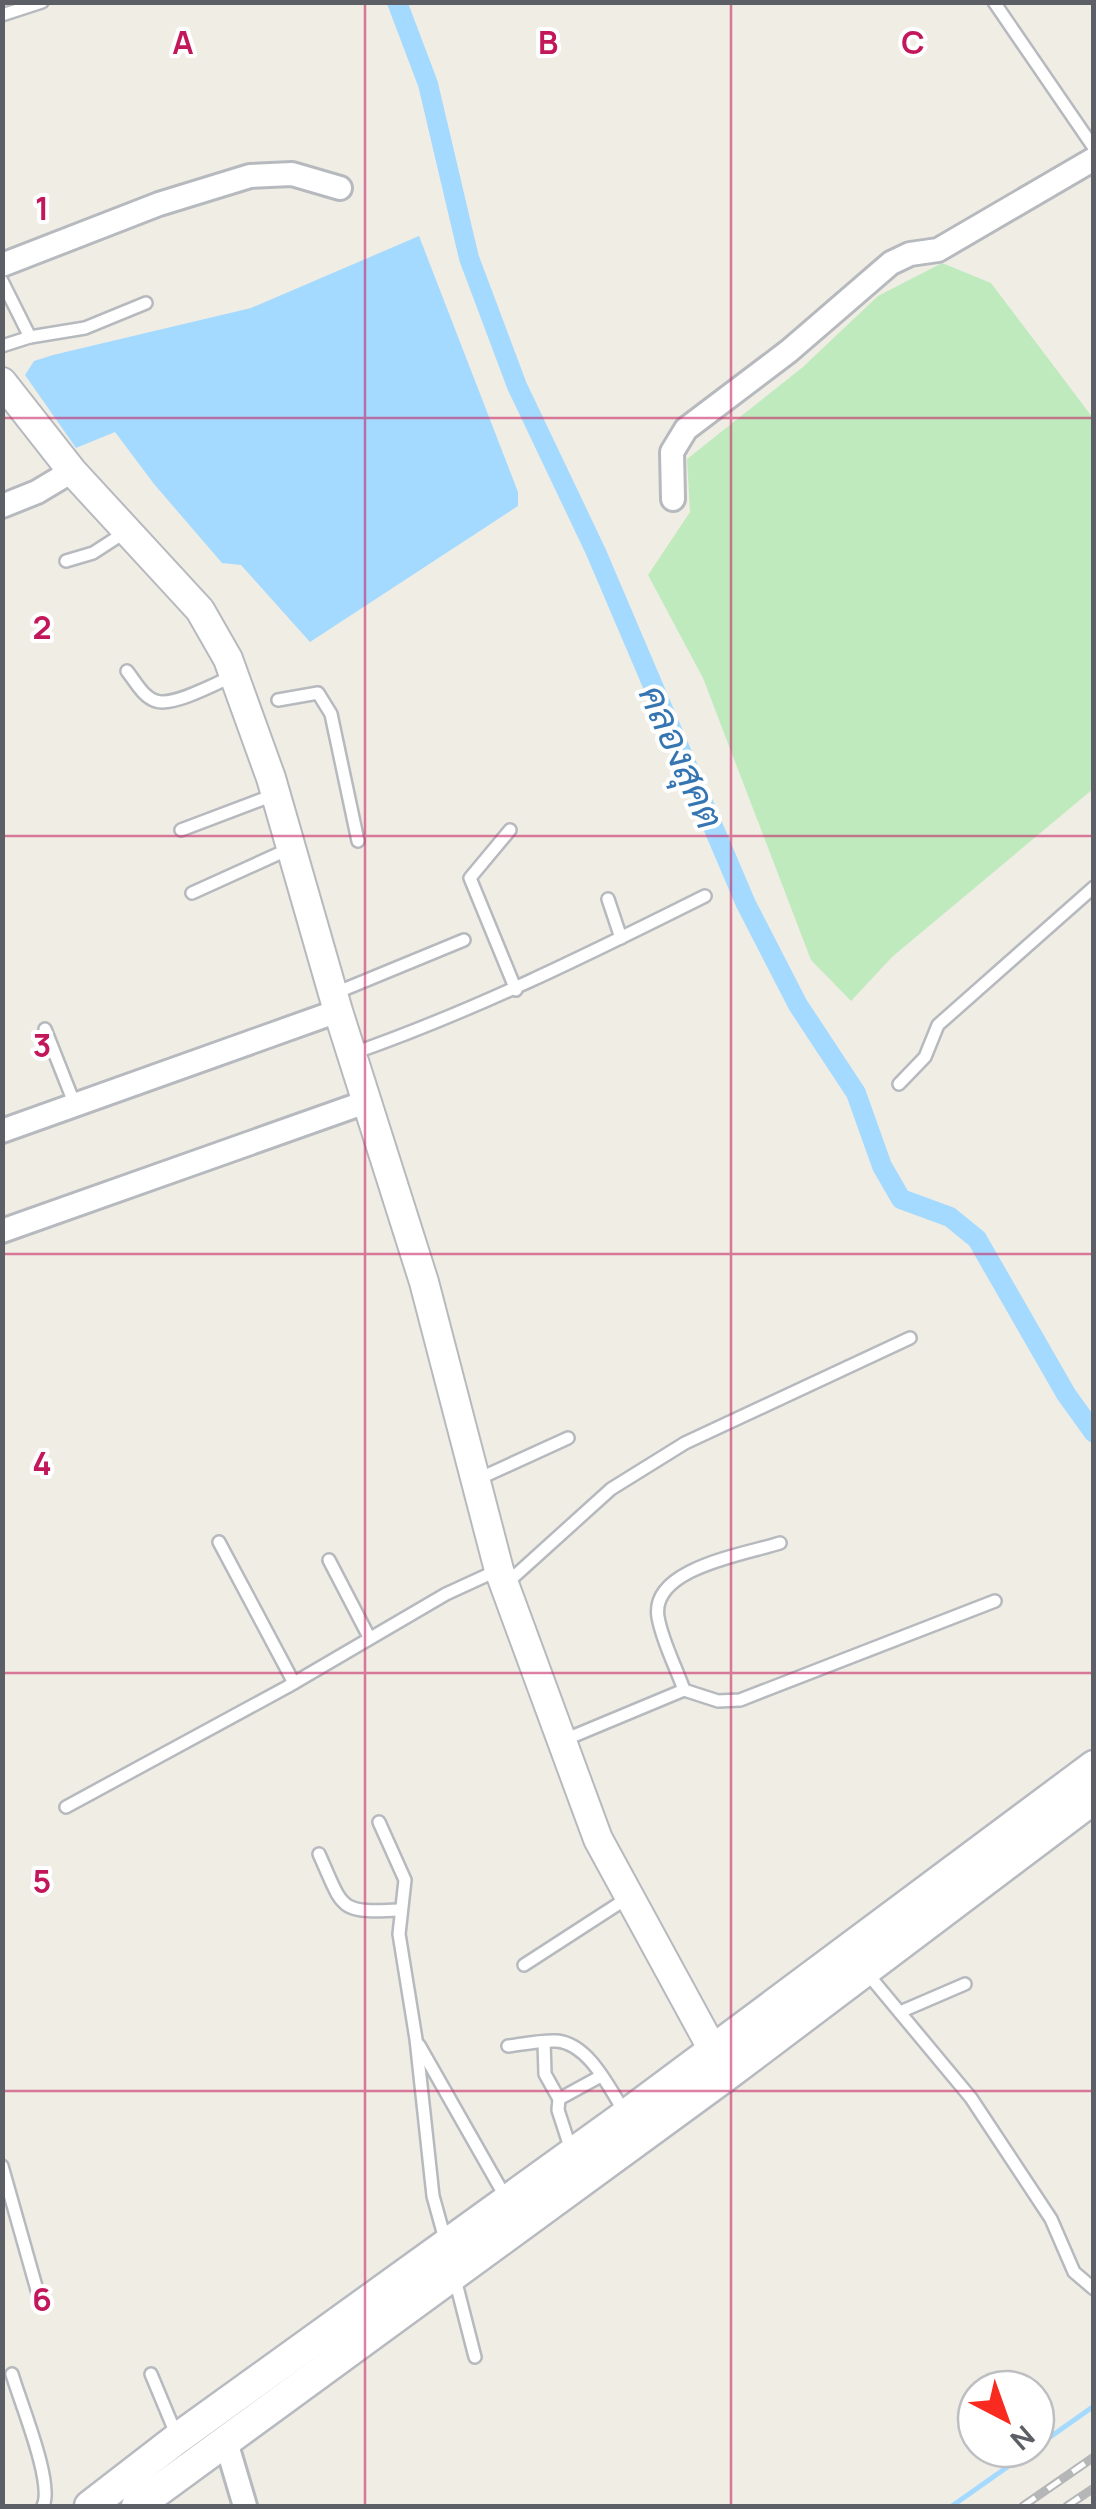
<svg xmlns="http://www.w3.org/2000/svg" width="1096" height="2509" viewBox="0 0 1096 2509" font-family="Manrope,Sarabun,sans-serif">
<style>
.green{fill:#bfeabe}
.water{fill:#a4daff}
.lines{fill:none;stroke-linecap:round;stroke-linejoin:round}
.stream{stroke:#a4daff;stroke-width:5}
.canal{stroke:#a4daff;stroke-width:20}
.service-casing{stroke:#b6babf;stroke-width:16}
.minor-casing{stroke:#b6babf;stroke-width:28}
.tertiary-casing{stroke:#b6babf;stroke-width:32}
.secondary-casing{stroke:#b7bbc1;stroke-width:35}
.service{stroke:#fff;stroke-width:11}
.minor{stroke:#fff;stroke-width:22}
.tertiary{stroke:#fff;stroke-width:28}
.secondary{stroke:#fff;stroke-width:30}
.rail-casing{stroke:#b5b6b7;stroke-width:9}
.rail{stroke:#fff;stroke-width:5;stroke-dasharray:15;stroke-linecap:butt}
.grid{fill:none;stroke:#c2185b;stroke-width:2.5;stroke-opacity:0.55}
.labels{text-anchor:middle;stroke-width:8;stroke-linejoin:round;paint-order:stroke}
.water-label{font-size:38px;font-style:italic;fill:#3575b2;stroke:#fff}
.grid-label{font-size:32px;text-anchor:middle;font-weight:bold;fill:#c2185b;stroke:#fff;stroke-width:8;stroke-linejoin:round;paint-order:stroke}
</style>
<rect width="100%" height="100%" fill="#f0ede4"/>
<polygon class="green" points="942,263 991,283 1093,418 1093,789 892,957 851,1001 811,960 703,678 648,575 690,512 687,459 803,367 878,296"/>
<polygon class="water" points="419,236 518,492 518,506 310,642 241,565 222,563 154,484 115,432 76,448 25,375 34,361 53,355 251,308"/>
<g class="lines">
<g class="stream">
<polyline points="1036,2447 1094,2406"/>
<polyline points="952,2506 1033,2449"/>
</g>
<polyline class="canal" points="397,2 428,84 469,258 517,386 596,552 746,904 798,1005 856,1093 882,1166 901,1199 950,1217 977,1239 1066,1394 1094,1433"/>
<g class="service-casing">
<g id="service">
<polyline points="994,2 1094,148"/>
<polyline points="2,15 42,2"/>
<polyline points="2,281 30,337 2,346"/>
<polyline points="30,337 85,328 146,303"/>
<polyline points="66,561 93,553 127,531"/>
<path d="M127 671C135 681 143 697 156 701 173 707 217 683 235 675"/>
<polyline points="278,700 318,693 331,714 358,841"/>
<polyline points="181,830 276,794"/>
<polyline points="510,830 470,878 516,990"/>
<polyline points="192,893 289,849"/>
<polyline points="608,899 621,938"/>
<polyline points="333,994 464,940"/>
<polyline points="45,1029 75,1105"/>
<path d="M351 1054C474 1011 589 954 705 896"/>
<polyline points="899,1084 925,1057 938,1025 1094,887"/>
<polyline points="476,1480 568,1438"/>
<polyline points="219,1542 294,1683"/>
<polyline points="329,1560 369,1637"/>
<polyline points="507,1583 611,1489 685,1443 910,1338"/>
<path d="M684 1690C676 1667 662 1641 658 1617 650 1568 746 1554 780 1543"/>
<polyline points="564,1740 684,1690 718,1701 740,1700 995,1601"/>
<polyline points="66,1807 287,1687 446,1594 496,1571"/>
<polyline points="379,1822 405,1880 399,1934 416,2039 433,2196 446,2243"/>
<path d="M319 1854C344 1909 337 1913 400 1910"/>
<polyline points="524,1965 629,1897"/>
<polyline points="867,1973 971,2098 1051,2219 1074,2272 1094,2289"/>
<polyline points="900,2012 965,1984"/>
<polyline points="544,2042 545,2074 559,2099"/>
<polyline points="419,2045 506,2198"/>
<path d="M508 2046C523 2044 542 2040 557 2041 589 2044 609 2088 624 2111"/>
<polyline points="571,2150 558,2110 559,2099 601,2076"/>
<polyline points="2,2166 41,2304"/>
<polyline points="455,2279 475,2357"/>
<path d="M12 2374C20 2402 54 2483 43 2506"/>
<polyline points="151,2374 176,2434"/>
</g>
</g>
<g class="minor-casing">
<g id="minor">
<polyline points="2,265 159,204 250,176 292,174 340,188"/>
<polyline points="673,499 672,452 686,429 789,351 891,263 910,254 938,250 1094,159"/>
<polyline points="2,506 37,492 72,471"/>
<polyline points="2,1131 338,1011"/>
<polyline points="2,1231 366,1102"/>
<polyline points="226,2442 245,2506"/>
</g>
</g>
<g class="tertiary-casing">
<polyline id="tertiary" points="2,382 72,471 200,610 228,659 271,778 338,1011 424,1282 499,1570 598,1839 713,2050"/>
</g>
<g class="secondary-casing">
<g id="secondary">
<polyline points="90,2506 178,2438 626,2115 1094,1766"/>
<polyline points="137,2506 728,2074 1094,1798"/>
</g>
</g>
<use href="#service" class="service"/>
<use href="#minor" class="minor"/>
<use href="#tertiary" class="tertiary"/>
<use href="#secondary" class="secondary"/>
<g class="rail-casing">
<g id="rail">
<polyline points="1023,2506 1094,2457"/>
<polyline points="1067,2506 1094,2488"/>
</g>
</g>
<use href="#rail" class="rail"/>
</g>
<path class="grid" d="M365 2V2506M731 2V2506M2 418H1094M2 836H1094M2 1254H1094M2 1673H1094M2 2091H1094"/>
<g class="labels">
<g class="water-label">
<text transform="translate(681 757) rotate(66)" y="13">คลองสุคต</text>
</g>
</g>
<g class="grid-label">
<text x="183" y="54">A</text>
<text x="548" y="54">B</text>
<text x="913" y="54">C</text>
<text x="42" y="220">1</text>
<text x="42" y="639">2</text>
<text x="42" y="1057">3</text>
<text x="42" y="1475">4</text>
<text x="42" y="1893">5</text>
<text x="42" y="2311">6</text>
</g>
<rect width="1096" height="2509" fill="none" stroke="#5c6066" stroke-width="10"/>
<g transform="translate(1006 2419) rotate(139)"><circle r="48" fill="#ffffff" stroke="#bebfc2" stroke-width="2.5"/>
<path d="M0-8L18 38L0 25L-18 38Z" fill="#f92b20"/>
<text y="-15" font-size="28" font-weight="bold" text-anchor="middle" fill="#5c6066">N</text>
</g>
</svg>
